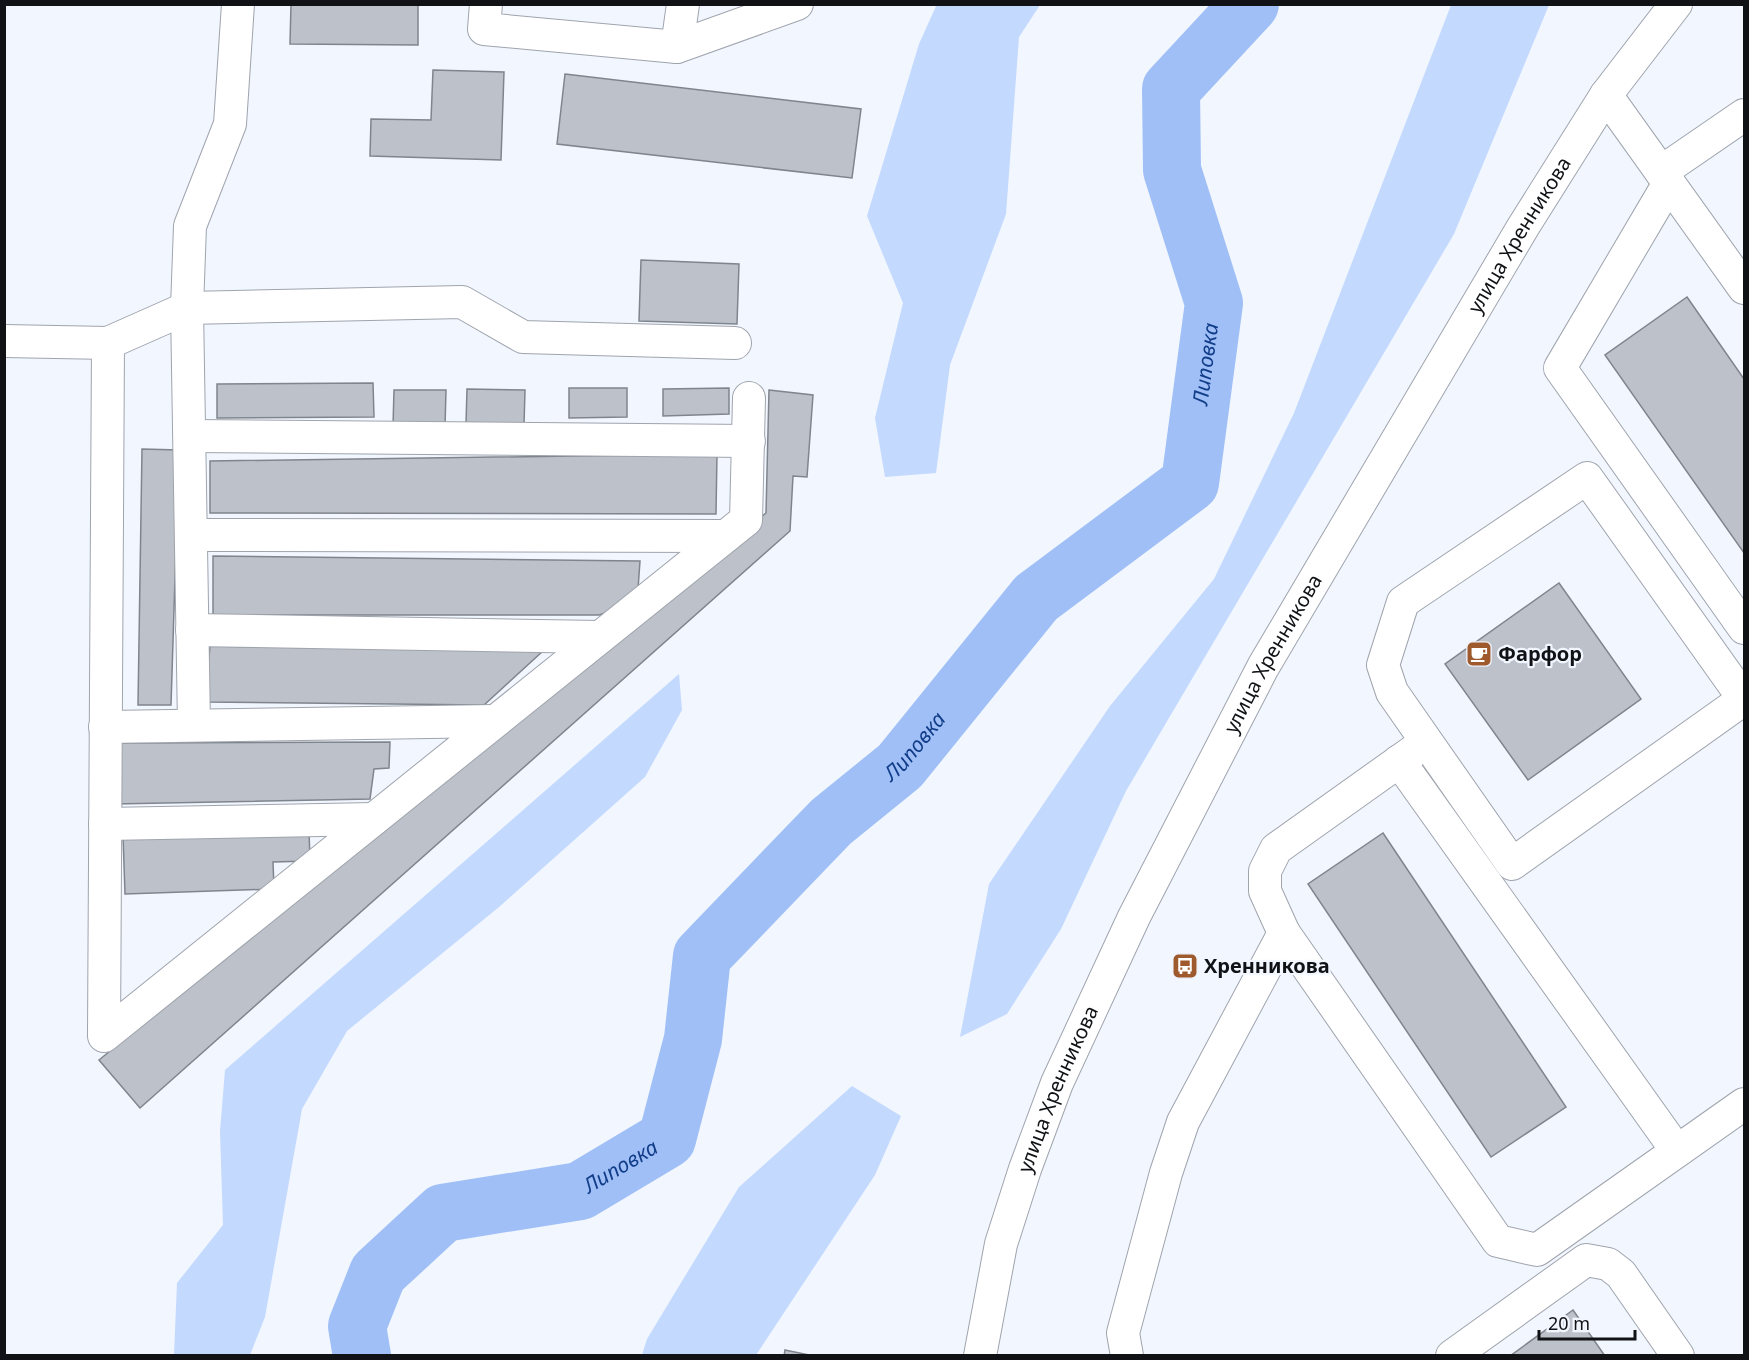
<svg xmlns="http://www.w3.org/2000/svg" width="1749" height="1360" viewBox="0 0 1749 1360" font-family="'Noto Sans',sans-serif">
<style>
.green{fill:#c3d9fe}
.lines{fill:none;stroke-linecap:round;stroke-linejoin:round}
.river{stroke:#9fbff6;stroke-width:58}
.building{fill:#bcc1ca;stroke:#80858d;stroke-width:1.5}
.minor-casing{stroke:#9fa4ad;stroke-width:34}
.minor{stroke:#fff;stroke-width:32}
.labels{text-anchor:middle;stroke-width:4.5;stroke-linejoin:round;paint-order:stroke}
.street-label{font-size:20px;fill:#101215;stroke:#f1f6ff}
.poi-label{font-size:20px;font-weight:bold;fill:#101215;stroke:#f1f6ff;text-anchor:start}
.water-label{font-size:21px;font-style:italic;fill:#113d89;stroke:#f1f6ff}
</style>
<rect width="100%" height="100%" fill="#f1f6ff"/>
<g class="green">
<polygon points="937,4 1040,5 1019,37 1006,214 950,365 936,473 885,477 875,418 903,303 867,216 919,44"/>
<polygon points="1451,5 1549,5 1454,234 1126,791 1061,929 1007,1014 960,1037 989,884 1110,706 1214,579 1294,413"/>
<polygon points="679,674 682,710 645,777 499,907 347,1031 302,1109 265,1317 250,1355 174,1355 177,1283 223,1225 220,1131 225,1070"/>
<polygon points="852,1086 901,1116 875,1175 756,1355 642,1355 647,1339 739,1187"/>
</g>
<g class="lines">
<path class="river" id="s1" d="M362 1356 357 1326 378 1273 443 1213 580 1191 667 1139 693 1039 702 956 831 822 900 766 1036 598 1190 483 1214 303 1172 170 1171 89 1250 4"/>
</g>
<g class="building">
<polygon points="291,4 418,4 418,45 290,44"/>
<polygon points="433,70 504,72 501,160 370,156 371,119 431,120"/>
<polygon points="565,74 861,109 852,178 557,144"/>
<polygon points="641,260 739,264 737,324 639,321"/>
<polygon points="1687,297 1744,379 1744,553 1605,355"/>
<polygon points="373,383 374,417 217,418 217,384"/>
<polygon points="569,388 627,388 627,417 569,418"/>
<polygon points="729,388 729,414 663,416 663,389"/>
<polygon points="467,389 525,390 524,425 466,424"/>
<polygon points="394,390 446,390 445,427 393,426"/>
<polygon points="769,390 813,395 807,477 793,476 790,531 140,1108 99,1060 766,513"/>
<polygon points="142,449 179,450 171,705 138,705"/>
<polygon points="717,454 716,514 210,513 210,461"/>
<polygon points="213,556 640,561 637,603 599,615 213,615"/>
<polygon points="1559,583 1641,699 1528,780 1445,664"/>
<polygon points="210,646 543,651 484,705 205,702"/>
<polygon points="390,742 389,768 374,769 370,799 114,804 112,743"/>
<polygon points="309,830 310,861 273,862 274,889 125,894 123,835"/>
<polygon points="1383,833 1566,1107 1491,1157 1308,884"/>
<polygon points="1573,1310 1605,1356 1510,1356"/>
<polygon points="785,1350 814,1356 784,1356"/>
</g>
<g class="lines">
<g class="minor-casing">
<g id="minor">
<polyline points="486,4 484,29 677,47 797,4"/>
<polyline points="677,47 683,4"/>
<polyline points="1606,95 1744,288"/>
<polyline points="1661,172 1744,115"/>
<polyline points="1669,183 1560,368 1744,628"/>
<polyline points="4,341 108,343 187,308 462,302 523,337 735,343"/>
<polyline points="108,343 104,1036 746,520 749,398"/>
<polyline points="190,436 749,441"/>
<polygon points="1587,478 1744,699 1512,864 1392,692 1383,665 1403,602"/>
<polyline points="191,535 726,536"/>
<polyline points="192,630 600,637"/>
<polyline points="194,725 187,308 190,226 230,124 238,4"/>
<polyline points="105,727 494,721"/>
<polyline points="1399,761 1677,1151"/>
<polyline points="105,824 374,819"/>
<polyline points="1284,933 1265,891 1265,871 1276,849 1415,750"/>
<path id="s2" d="M980 1356 1001 1244 1025 1169 1057 1083 1134 917 1263 667 1523 227 1606 95 1676 4"/>
<polyline points="1127,1356 1123,1333 1166,1173 1183,1122 1284,933 1498,1241 1537,1250 1744,1104"/>
<polyline points="1452,1356 1586,1260 1608,1264 1621,1274 1678,1356"/>
</g>
</g>
<use href="#minor" class="minor"/>
</g>
<defs>
<g id="cafe-square" transform="scale(1.35)"><rect x="-9" y="-9" width="18" height="18" rx="4" fill="#9e592d" stroke="#f1f6ff"/><path d="M-5.5-4.5H6V0H3Q3 3.5 0 3.5H-2.5Q-5.5 3.5-5.5 0ZM3-3.2v2h1.7v-2ZM-6 4.5H4V6H-6Z" fill="#fff"/></g>
<g id="bus-square" transform="scale(1.35)"><rect x="-9" y="-9" width="18" height="18" rx="4" fill="#9e592d" stroke="#f1f6ff"/><path d="M-5-6H5V4H4V6H2V4H-2V6H-4V4H-5ZM-3.5-4V0h7V-4ZM-3.5 1.2v1.5H-2V1.2ZM2 1.2v1.5H3.5V1.2Z" fill="#fff"/></g>
</defs>
<g fill-rule="evenodd">
<use href="#cafe-square" x="1479" y="654"/>
<use href="#bus-square" x="1185" y="966"/>
</g>
<g class="labels">
<g class="street-label">
<text dy="7" stroke="none"><textPath href="#s2" startOffset="1251">улица Хренникова</textPath></text>
<text dy="7" stroke="none"><textPath href="#s2" startOffset="765">улица Хренникова</textPath></text>
<text dy="7" stroke="none"><textPath href="#s2" startOffset="279">улица Хренникова</textPath></text>
</g>
<g class="poi-label">
<text x="1498" y="661">Фарфор</text>
<text x="1204" y="973">Хренникова</text>
</g>
<g class="water-label">
<text dy="7" stroke="none"><textPath href="#s1" startOffset="1406">Липовка</textPath></text>
<text dy="7" stroke="none"><textPath href="#s1" startOffset="902">Липовка</textPath></text>
<text dy="7" stroke="none"><textPath href="#s1" startOffset="362">Липовка</textPath></text>
</g>
</g>
<rect width="1749" height="1360" fill="none" stroke="#101215" stroke-width="12"/>
<path d="M1539 1330v9h96v-9" fill="none" stroke="#101215" stroke-width="3"/>
<text x="1548" y="1330" font-size="18" fill="#101215" stroke="#f1f6ff" stroke-width="4.5" paint-order="stroke">20 m</text>
</svg>
